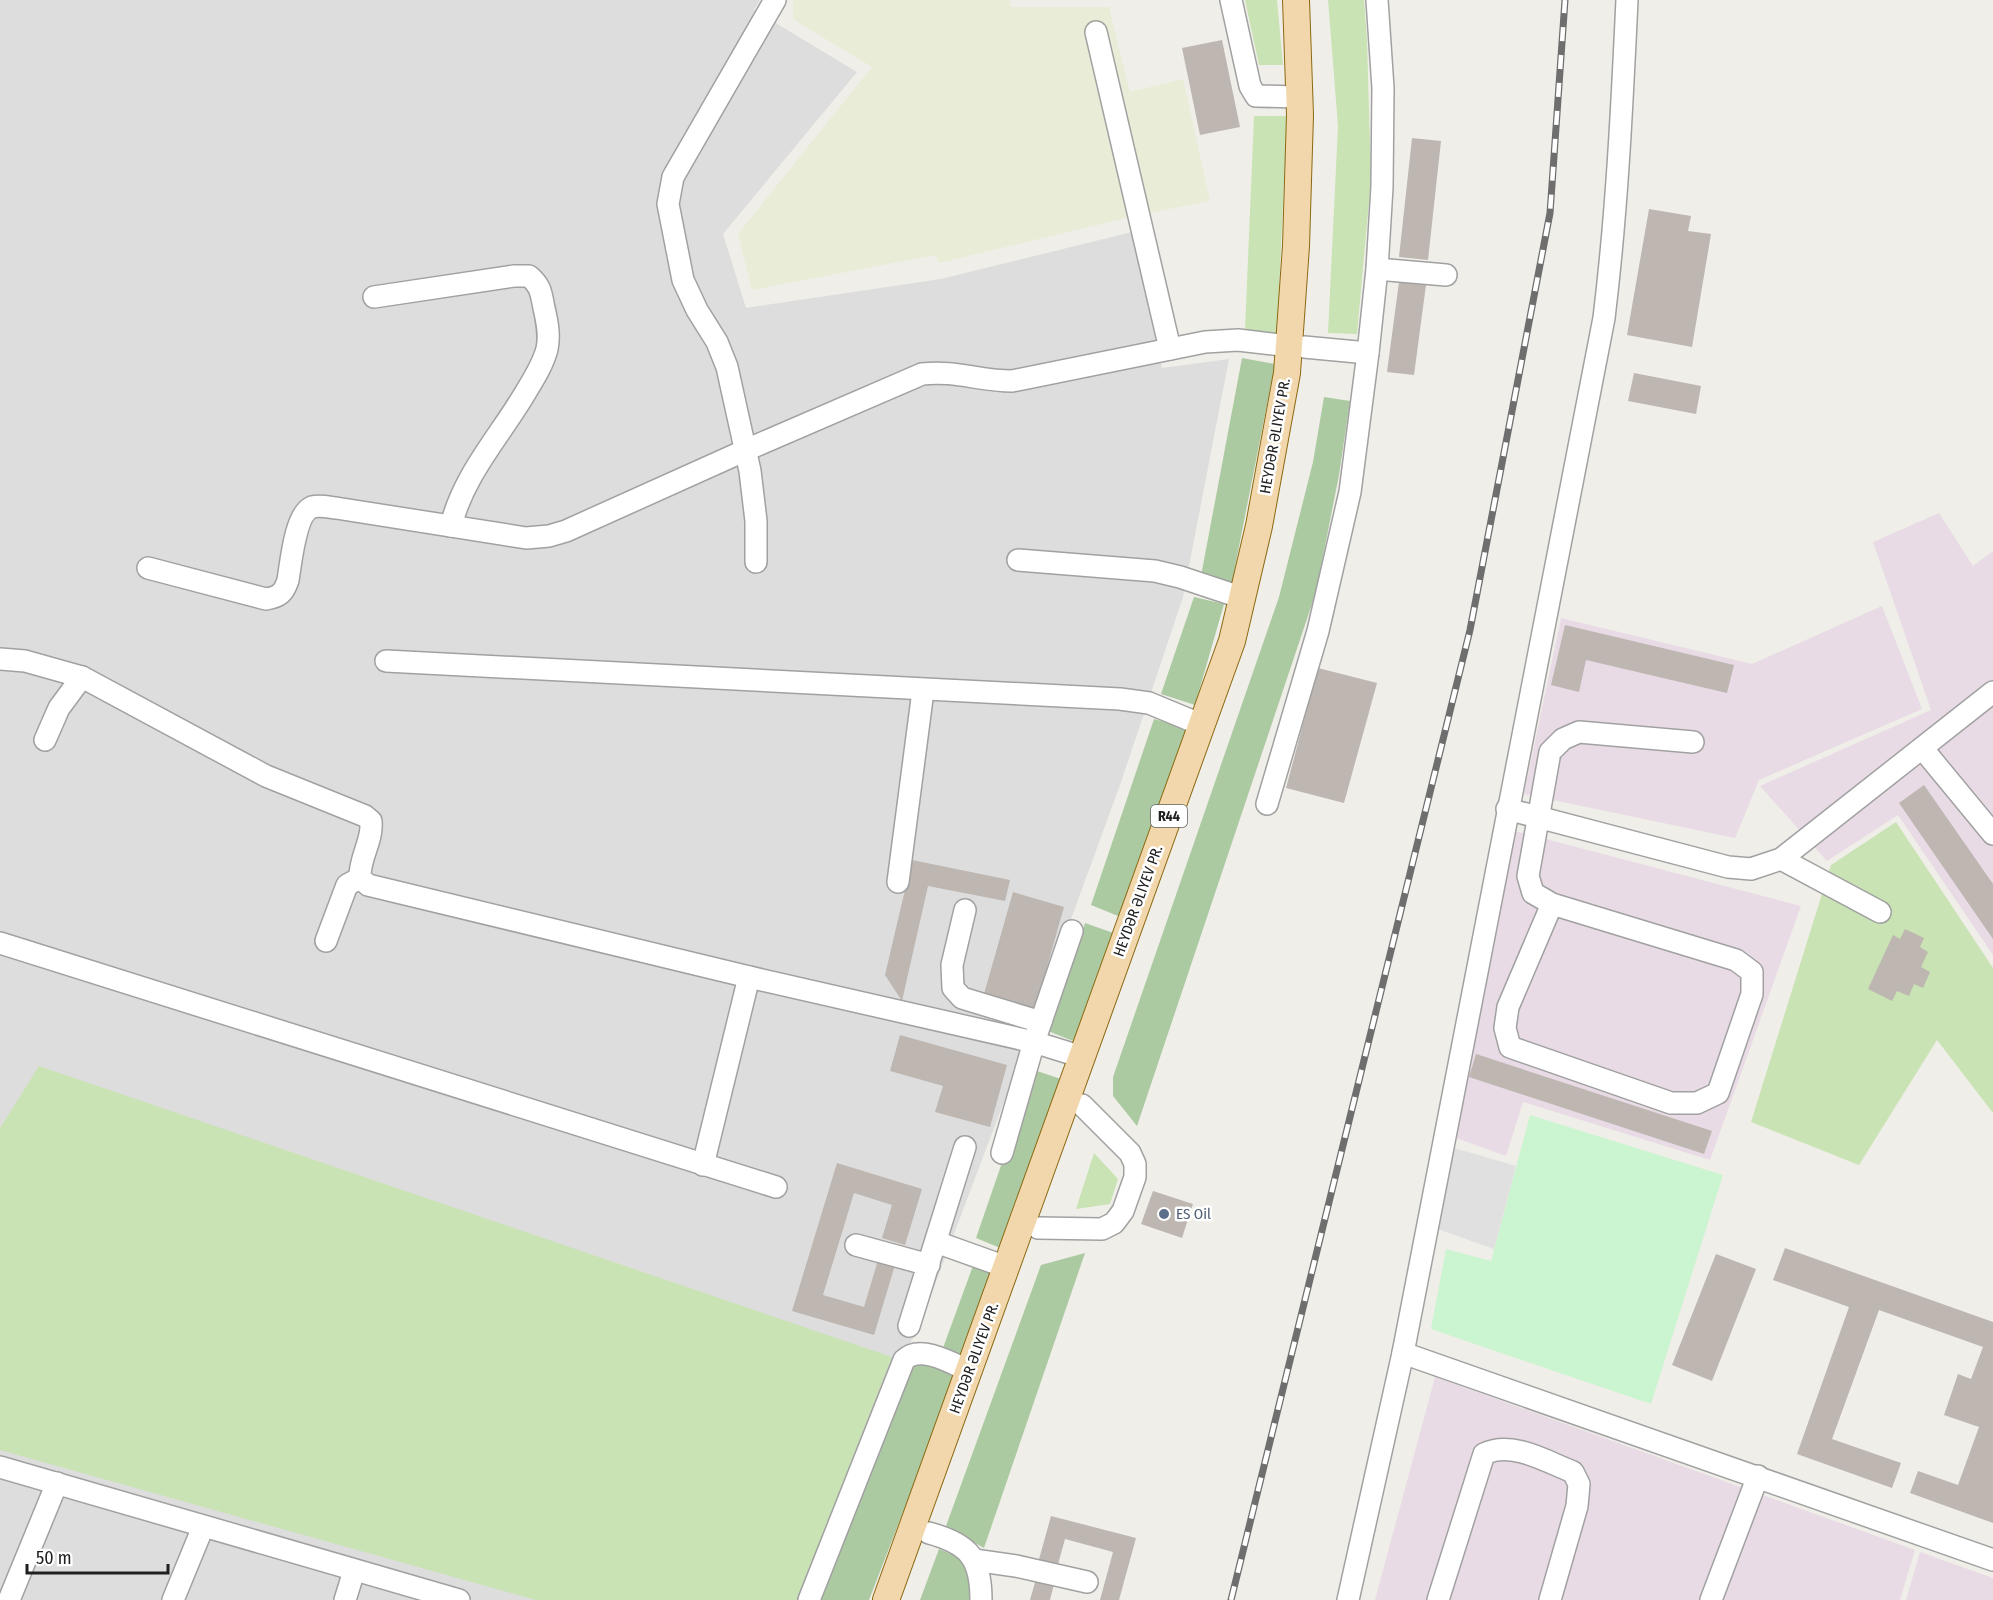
<svg xmlns="http://www.w3.org/2000/svg" width="1993" height="1600" viewBox="0 0 1993 1600" font-family="'Fira Sans Condensed',sans-serif">
<style>
.residential{fill:#dedddd}
.industrial{fill:#e8dbe5}
.farmland{fill:#e9ecd6}
.grass{fill:#c9e3b4}
.forest{fill:#accaa2}
.park{fill:#cbf4d0}
.parking{fill:#e0e0e0}
.building{fill:#bdb6b1}
.lines{fill:none;stroke-linecap:round;stroke-linejoin:round}
.minor-casing{stroke:#a1a1a1;stroke-width:24}
.major-casing{stroke:#8b6912;stroke-width:28}
.minor{stroke:#fff;stroke-width:21}
.major{stroke:#f1d7ab;stroke-width:26}
.rail-casing{stroke:#6e6e6e;stroke-width:7}
.rail{stroke:#fff;stroke-width:4.5;stroke-dasharray:14;stroke-linecap:butt}
.service-dot{fill:#5c6f8a;stroke:#fff;stroke-width:2}
.labels{text-anchor:middle;stroke-width:5;stroke-linejoin:round;paint-order:stroke}
.shield{fill:#fff;stroke:#636363;stroke-width:1.5}
.shield-label{font-size:14px;font-weight:bold;fill:#202020}
.street-label{font-size:15px;fill:#202020;stroke:#fff}
.service-label{font-size:15px;fill:#4e5e75;stroke:#fff;text-anchor:start}
</style>
<rect width="100%" height="100%" fill="#f0eee8"/>
<polygon class="residential" points="0,0 760,0 754,10 857,72 723,234 746,308 941,279 1132,232 1162,368 1229,359 1183,597 1120,785 1017,1067 917,1332 890,1375 813,1600 0,1600"/>
<g class="industrial">
<polygon points="1939,513 1973,566 1993,551 1993,955 1898,815 1827,861 1760,786 1931,710 1873,542"/>
<polygon points="1882,606 1922,709 1759,780 1735,838 1524,794 1561,618 1752,664"/>
<polygon points="1515,831 1801,906 1710,1160 1523,1102 1506,1156 1453,1137"/>
<polygon points="1435,1377 1915,1550 1900,1600 1375,1600"/>
<polygon points="1920,1552 1993,1578 1993,1600 1906,1600"/>
</g>
<polygon class="farmland" points="793,0 1010,0 1011,7 1109,7 1130,92 1183,79 1210,201 1139,215 939,263 935,255 752,290 738,234 872,67 793,19"/>
<g class="grass">
<polygon points="1245,0 1277,0 1283,65 1259,65"/>
<polygon points="1328,0 1364,0 1367,41 1371,179 1357,334 1328,333 1338,126"/>
<polygon points="1254,116 1287,116 1277,336 1245,330"/>
<polygon points="1896,822 1993,968 1993,1113 1937,1040 1859,1165 1751,1122 1831,865"/>
<polygon points="39,1066 892,1357 797,1600 536,1600 0,1450 0,1128"/>
<polygon points="1094,1153 1118,1179 1110,1204 1076,1209"/>
</g>
<g class="forest">
<polygon points="1242,358 1275,364 1231,587 1201,576"/>
<polygon points="1324,397 1350,401 1339,475 1316,592 1137,1126 1113,1096 1113,1077 1279,597 1313,462"/>
<polygon points="1194,597 1224,604 1195,705 1161,694"/>
<polygon points="1154,719 1190,729 1128,920 1091,905"/>
<polygon points="1085,923 1122,936 1083,1045 1048,1031"/>
<polygon points="1034,1070 1064,1080 1005,1250 976,1238"/>
<polygon points="1085,1253 984,1548 946,1526 1041,1265"/>
<polygon points="974,1263 996,1271 963,1355 943,1348"/>
<polygon points="914,1358 956,1375 869,1600 821,1600"/>
<polygon points="939,1549 965,1560 974,1590 970,1600 920,1600"/>
</g>
<polygon class="park" points="1530,1115 1723,1175 1651,1404 1431,1329 1446,1249 1491,1261"/>
<polygon class="parking" points="1451,1147 1516,1166 1494,1249 1435,1228"/>
<g class="building">
<polygon points="1222,40 1240,127 1200,135 1182,48"/>
<polygon points="1412,138 1441,141 1428,260 1399,257"/>
<polygon points="1649,209 1691,216 1688,231 1711,234 1692,347 1627,335"/>
<polygon points="1399,282 1426,285 1414,375 1387,372"/>
<polygon points="1634,373 1701,386 1696,414 1628,401"/>
<polygon points="1565,625 1734,665 1727,693 1586,660 1579,692 1551,685"/>
<polygon points="1318,668 1377,683 1344,803 1286,788"/>
<polygon points="1924,785 1993,884 1993,939 1899,803"/>
<polygon points="912,860 1010,880 1005,901 928,886 902,1001 885,975"/>
<polygon points="1013,892 1064,907 1035,1009 984,994"/>
<polygon points="1905,929 1924,938 1920,947 1928,952 1921,967 1930,972 1923,988 1914,984 1909,996 1897,991 1892,1001 1868,989 1893,935 1900,939"/>
<polygon points="900,1035 1007,1065 990,1127 935,1112 943,1086 890,1071"/>
<polygon points="1476,1054 1712,1131 1704,1154 1469,1077"/>
<polygon points="837,1163 922,1189 905,1245 882,1238 892,1205 854,1193 823,1295 864,1307 878,1260 895,1265 874,1335 792,1311"/>
<polygon points="1153,1191 1193,1204 1182,1238 1141,1224"/>
<polygon points="1785,1248 1993,1322 1993,1523 1910,1493 1918,1471 1958,1485 1979,1427 1944,1415 1958,1374 1971,1379 1983,1347 1879,1310 1832,1439 1901,1463 1892,1488 1797,1454 1849,1307 1773,1280"/>
<polygon points="1716,1254 1756,1269 1712,1381 1672,1365"/>
<polygon points="1051,1516 1136,1538 1119,1600 1100,1600 1113,1552 1065,1539 1057,1568 1038,1563"/>
<polygon points="1036,1579 1054,1584 1050,1600 1030,1600"/>
</g>
<g class="lines">
<g class="minor-casing">
<g id="minor">
<polyline points="1231,0 1250,86 1256,96 1299,97"/>
<polyline points="1096,32 1170,349"/>
<polyline points="1377,269 1446,275"/>
<path d="M374 297 514 276H529C541 286 541 293 544 308 547 321 550 335 547 349 543 364 535 377 527 390 501 435 463 475 451 526"/>
<polyline points="1304,347 1368,353"/>
<polyline points="1018,560 1155,571 1180,577 1243,598"/>
<polyline points="756,562 756,521 750,471 727,367 717,342 697,310 683,280 668,204 673,177 775,0"/>
<path d="M148 568 266 599C279 597 284 593 288 580 291 563 295 514 312 507 320 505 328 507 336 508L526 538 549 536 566 531 746 450 922 374C955 370 980 381 1012 381L1205 342 1238 340 1289 346"/>
<path d="M0 659 25 661 82 677 266 776 365 816 371 821C373 841 359 858 360 878L368 885 749 977 1034 1042 1082 1057"/>
<polyline points="386,661 1120,699 1149,703 1202,725"/>
<polyline points="45,740 59,708 82,677"/>
<polyline points="1922,748 1993,834"/>
<polyline points="1267,804 1318,631 1350,492 1368,353 1377,269 1382,187 1383,88 1377,0"/>
<polyline points="1507,809 1728,867 1751,869 1781,859 1993,692"/>
<polyline points="1781,859 1880,912"/>
<polyline points="898,882 923,691"/>
<polyline points="1552,904 1508,1007 1505,1028 1510,1047 1671,1103 1697,1103 1718,1093 1752,994 1752,972 1736,960 1552,904 1533,893 1528,876 1550,752 1563,739 1579,732 1693,742"/>
<polyline points="965,910 952,965 953,988 962,998 1041,1022"/>
<polyline points="326,941 347,885 360,878"/>
<polyline points="0,943 776,1187"/>
<polyline points="1002,1153 1034,1042 1072,931"/>
<polyline points="703,1165 749,977"/>
<polyline points="1038,1228 1102,1229 1114,1223 1123,1211 1135,1177 1135,1164 1130,1153 1082,1105"/>
<polyline points="936,1242 1006,1267"/>
<polyline points="856,1245 929,1265"/>
<polyline points="909,1326 965,1147"/>
<polyline points="1403,1353 1993,1560"/>
<polyline points="0,1467 459,1600"/>
<path d="M929 1533C969 1544 981 1558 981 1600"/>
<polyline points="974,1560 1016,1566 1087,1582"/>
<polyline points="9,1600 57,1483"/>
<polyline points="173,1600 203,1527"/>
<polyline points="345,1600 354,1571"/>
<path d="M809 1600 904 1360C920 1344 952 1363 969 1371"/>
<path d="M1348 1600 1403 1353 1604 318C1617 212 1622 106 1627 0"/>
<path d="M1438 1600 1484 1454C1512 1440 1547 1462 1573 1472L1579 1484 1577 1506 1550 1600"/>
<polyline points="1711,1600 1758,1476"/>
</g>
</g>
<g class="major-casing">
<polyline id="major" points="886,1600 1232,641 1259,526 1287,373 1296,246 1300,115 1296,0"/>
</g>
<use href="#minor" class="minor"/>
<use href="#major" class="major"/>
<g class="rail-casing">
<polyline id="rail" points="1231,1600 1470,630 1550,213 1565,0"/>
</g>
<use href="#rail" class="rail"/>
</g>
<circle class="service-dot" cx="1164" cy="1214" r="6"/>
<g class="labels">
<rect class="shield" x="1151" y="805" width="36" height="22" rx="4.5"/>
<g class="shield-label">
<text x="1169" y="821">R44</text>
</g>
<g class="street-label">
<text transform="translate(1275 436) rotate(-80)" y="5">HEYDƏR ƏLIYEV PR.</text>
<text transform="translate(1138 901) rotate(-70)" y="5">HEYDƏR ƏLIYEV PR.</text>
<text transform="translate(974 1358) rotate(-70)" y="5">HEYDƏR ƏLIYEV PR.</text>
</g>
<g class="service-label">
<text x="1176" y="1219">ES Oil</text>
</g>
</g>
<path d="M27 1564v9h141v-9" fill="none" stroke="#202020" stroke-width="3"/>
<text x="36" y="1564" font-size="18" fill="#202020" stroke="#ffffff" stroke-width="4.5" paint-order="stroke">50 m</text>
</svg>
